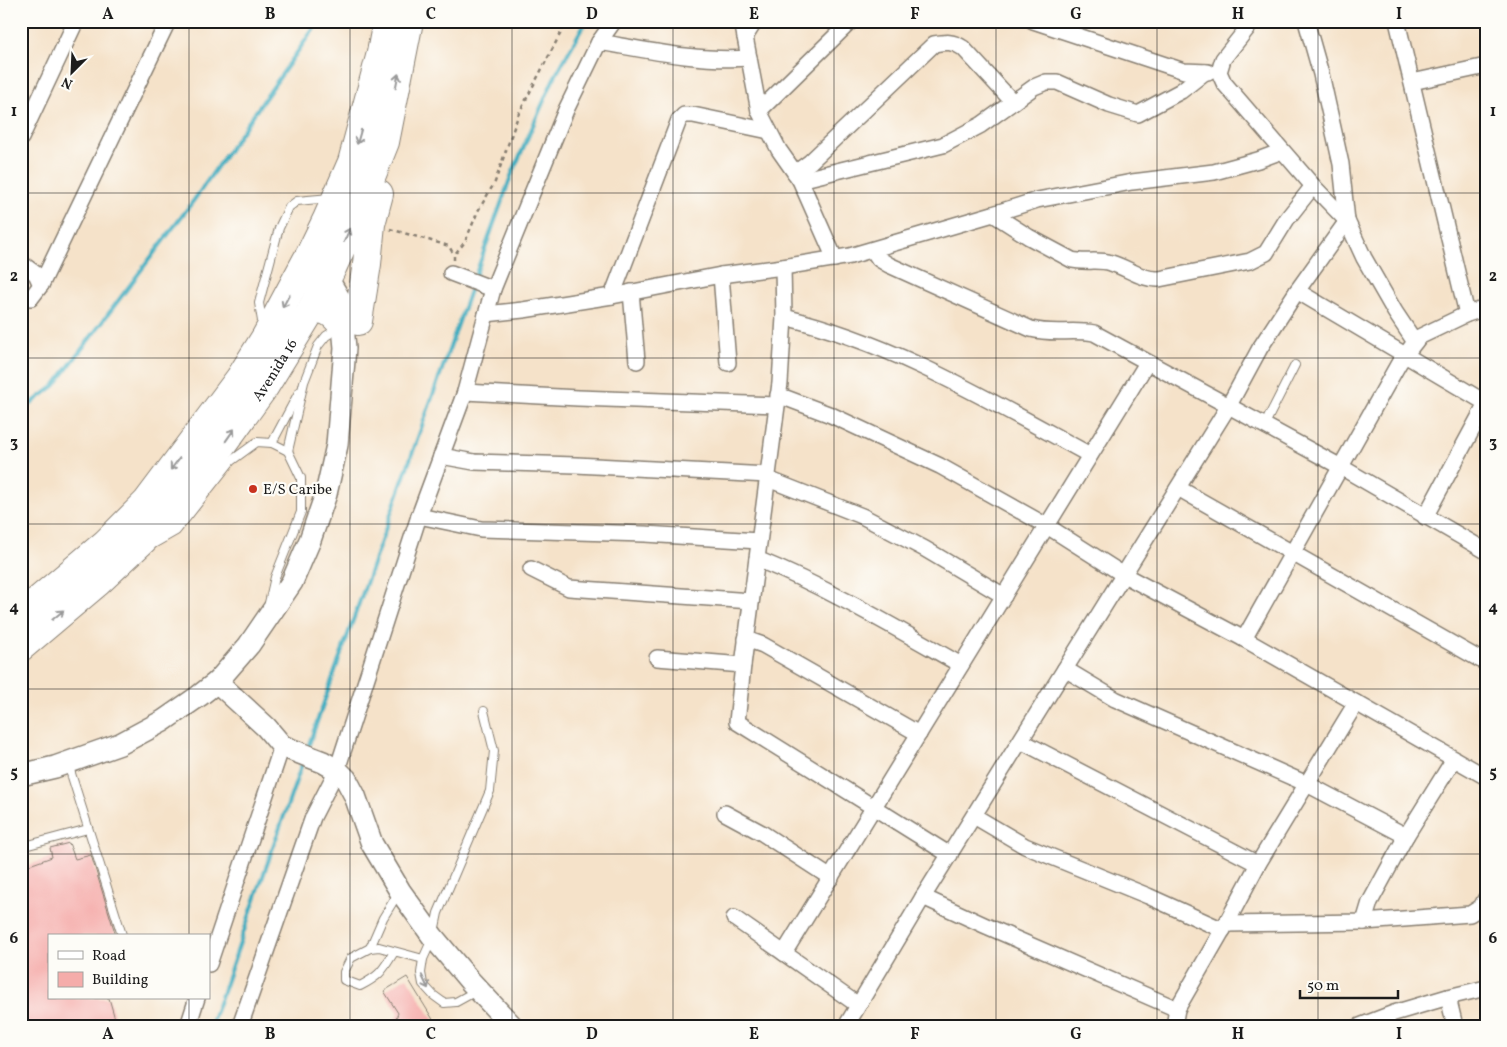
<svg xmlns="http://www.w3.org/2000/svg" width="1507" height="1047" viewBox="0 0 1507 1047" font-family="Vollkorn,serif">
<style>
.lines{fill:none;stroke-linecap:round;stroke-linejoin:round}
.stream{stroke:#42adc0;stroke-width:4}
.building{fill:#f5acaa}
.lane-casing{stroke:#887f72;stroke-width:10}
.street-casing{stroke:#887f72;stroke-width:18}
.secondary-casing{stroke:#887f72;stroke-width:24}
.highway-casing{stroke:#887f72;stroke-width:30}
.path{stroke:#887f72;stroke-width:2.5;stroke-dasharray:4 4;stroke-linecap:butt}
.lane{stroke:#fff;stroke-width:8}
.street{stroke:#fff;stroke-width:15}
.secondary{stroke:#fff;stroke-width:21}
.highway{stroke:#fff;stroke-width:28}
.oneway{stroke:#999}
.grid{fill:none;stroke:#1c1c1c;stroke-width:1;stroke-opacity:0.55}
.poi-dot{fill:#c8321e;stroke:#fdfcf7;stroke-width:2}
.labels{text-anchor:middle;stroke-width:4.5;stroke-linejoin:round;paint-order:stroke}
.street-label{font-size:15px;fill:#1c1c1c;stroke:#fdfcf7}
.poi-label{font-size:15px;fill:#1c1c1c;stroke:#fdfcf7;text-anchor:start}
.neatline{fill:none;stroke:#1c1c1c;stroke-width:2}
.grid-label{font-size:16px;text-anchor:middle;font-weight:bold;fill:#1c1c1c}
</style>
<rect width="100%" height="100%" fill="#fdfcf7"/>
<filter id="ink" filterUnits="userSpaceOnUse"><feTurbulence type="fractalNoise" baseFrequency=".02" numOctaves="2"/><feDisplacementMap in="SourceGraphic" scale="10" xChannelSelector="R" yChannelSelector="G"/><feConvolveMatrix kernelMatrix="1 2 1 2 8 2 1 2 1" color-interpolation-filters="sRGB"/></filter>
<filter id="wash" filterUnits="userSpaceOnUse"><feTurbulence type="fractalNoise" baseFrequency=".0096" numOctaves="4" result="noise"/><feDisplacementMap in="SourceGraphic" scale="20" xChannelSelector="R" yChannelSelector="G"/><feGaussianBlur stdDeviation="1.12" result="paint"/><feColorMatrix in="noise" values="0 0 0 0 0 0 0 0 0 0 0 0 0 0 0 0 0 1.4 0 .05"/><feComposite in="paint" operator="in"/></filter>
<g filter="url(#wash)">
<rect width="100%" height="100%" fill="#f5e2c9"/>
<g class="lines">
<g class="stream">
<polyline points="474,279 511,176 553,80 586,21"/>
<polyline points="21,411 54,386 194,200 319,21"/>
<polyline points="307,750 472,285"/>
<polyline points="211,1026 303,761"/>
</g>
</g>
<g id="blocks">
<g class="building">
<polygon points="69,843 75,859 91,855 116,936 49,936 49,998 109,998 115,1019 89,1026 21,1026 21,868 52,857 50,848"/>
<polygon points="407,977 437,1026 393,1026 398,1013 384,991"/>
</g>
</g>
</g>
<g filter="url(#ink)">
<use href="#blocks" fill-opacity="0" stroke="#887f72" stroke-width="1"/>
<g class="lines">
<g class="lane-casing">
<g id="lane">
<polyline points="263,327 259,303 279,228 289,207 297,201 330,198"/>
<polyline points="1264,426 1295,365"/>
<polyline points="272,443 299,392"/>
<polyline points="288,451 304,382 318,346 326,336 339,328"/>
<polyline points="155,543 176,531 231,461 257,442 272,443 288,451 301,478 301,512 275,577 269,603"/>
<polyline points="68,764 122,935"/>
<polyline points="21,847 88,829"/>
<polyline points="370,948 383,918 399,892"/>
<path d="M394 952C382 971 381 975 360 986L344 980V972L351 958 370 948 379 947 423 959"/>
<polyline points="476,991 456,1002 444,1003 433,995 423,984 421,973 423,959 433,937 438,913 490,791 494,751 484,711"/>
</g>
</g>
<g class="street-casing">
<g id="street">
<polyline points="742,21 759,111 779,150 800,180 835,259"/>
<polyline points="1033,21 1184,71 1208,72"/>
<polyline points="1253,21 1223,59 1219,72 1224,83 1313,186 1347,221"/>
<polyline points="1306,21 1321,74 1341,164 1347,221 1364,258 1395,312 1415,342"/>
<polyline points="1397,21 1467,314"/>
<polyline points="745,37 755,21"/>
<path d="M599 42C646 50 701 62 749 58"/>
<polyline points="1412,82 1486,66"/>
<polyline points="759,111 851,21"/>
<polyline points="21,138 76,21"/>
<path d="M795 173 810 162 934 44C946 42 953 41 963 48L1013 102"/>
<polyline points="800,180 943,145 981,125 1034,87 1046,82 1057,82 1109,105 1138,114 1181,91 1205,72"/>
<path d="M993 214 1029 237 1072 260C1085 263 1099 259 1111 263 1128 268 1142 280 1159 279L1250 261 1266 253 1287 219 1313 186"/>
<path d="M873 250 879 259 889 265 1031 329C1053 335 1072 329 1094 333L1341 467 1486 551"/>
<polyline points="21,263 36,274 41,285"/>
<polyline points="783,267 784,317 780,383 743,665 737,722 950,855"/>
<polyline points="451,273 493,289"/>
<polyline points="721,275 728,363"/>
<polyline points="1297,291 1486,403"/>
<polyline points="631,292 637,361"/>
<polyline points="612,296 679,120 684,115 693,115 769,131"/>
<polyline points="21,297 31,298 41,285 168,21"/>
<polyline points="486,314 523,310 612,296 721,275 783,267 850,256 993,214 1037,200 1132,182 1214,172 1258,160 1282,151"/>
<path d="M784 317C894 343 992 402 1090 455"/>
<polyline points="465,392 578,398 777,405"/>
<polyline points="778,395 831,415 940,466 1047,526 1124,575 1244,639 1486,777"/>
<polyline points="441,456 474,462 576,465 768,475"/>
<polyline points="768,479 862,516 925,549 1004,596"/>
<polyline points="1178,488 1486,663"/>
<polyline points="419,516 481,529 645,534 759,541"/>
<polyline points="1425,517 1486,404"/>
<path d="M757 559C828 588 894 627 961 665"/>
<polyline points="531,569 569,588 751,601"/>
<polyline points="746,639 763,645 919,734"/>
<polyline points="1244,639 1399,363 1419,337 1467,314 1486,308"/>
<polyline points="657,658 743,665"/>
<polyline points="1065,669 1115,699 1307,784 1406,836"/>
<polyline points="1021,741 1258,864"/>
<polyline points="725,813 762,833 831,878"/>
<polyline points="974,816 1025,846 1148,896 1223,930"/>
<polyline points="923,897 984,925 1177,1009"/>
<polyline points="734,918 858,1005"/>
<polyline points="1364,922 1370,902 1406,836 1454,759"/>
<polyline points="1226,924 1364,922 1470,914 1481,907 1486,898"/>
<polyline points="784,953 1147,363"/>
<polyline points="209,964 282,746"/>
<polyline points="1448,997 1455,1026"/>
<polyline points="188,1026 197,998"/>
<polyline points="240,1026 313,817 337,770 419,516 465,392 493,289 566,110 599,42 614,21"/>
<polyline points="846,1026 923,897 1228,407 1260,348 1297,291 1347,221"/>
<polyline points="1174,1026 1177,1009 1226,924 1258,864 1356,703"/>
<polyline points="1360,1026 1394,1013 1448,997 1486,988"/>
</g>
</g>
<g class="secondary-casing">
<g id="secondary">
<polyline points="217,682 266,727 282,746 323,762 337,770 346,779 355,796 372,844 400,891 433,937 470,981 512,1026"/>
<polyline points="21,775 55,767 120,744 163,721 199,696 217,682 249,645 292,582 310,540 326,494 337,445 345,348 343,326 339,298 327,278 316,272"/>
</g>
</g>
<g class="highway-casing">
<g id="highway">
<path d="M312 309C326 307 335 315 343 326"/>
<polyline points="358,321 367,264 371,224 379,194"/>
<polyline points="21,615 106,543 147,502 240,378 265,338 310,254 327,219 352,162 381,53 387,21"/>
<path id="s1" d="M21 647 98 582 143 540 184 498 265 386 312 309 333 266 353 222 385 142 409 21"/>
</g>
</g>
<g class="path">
<polyline points="390,229 449,246 454,255"/>
<polyline points="454,260 454,255 465,242 478,211 495,182 519,113 567,21"/>
</g>
<use href="#lane" class="lane"/>
<use href="#street" class="street"/>
<use href="#secondary" class="secondary"/>
<use href="#highway" class="highway"/>
</g>
<defs><path id="oneway-shaft" d="M-6 0H5M1.5-3L5.5 0L1.5 3" fill="none" stroke-width="1.6" stroke-linecap="round" stroke-linejoin="round" transform="scale(1.25)"/></defs>
<g class="oneway">
<use href="#oneway-shaft" transform="translate(397 81) rotate(-79)"/>
<use href="#oneway-shaft" transform="translate(359 137) rotate(106)"/>
<use href="#oneway-shaft" transform="translate(347 235) rotate(-66)"/>
<use href="#oneway-shaft" transform="translate(286 301) rotate(118)"/>
<use href="#oneway-shaft" transform="translate(230 435) rotate(-55)"/>
<use href="#oneway-shaft" transform="translate(175 464) rotate(127)"/>
<use href="#oneway-shaft" transform="translate(58 615) rotate(-40)"/>
<use href="#oneway-shaft" transform="translate(425 982) rotate(65)"/>
</g>
</g>
<path class="grid" d="M189 21V936M350 21V1026M512 21V1026M673 21V1026M834 21V1026M996 21V1026M1157 21V1026M1318 21V1026M21 193H1486M21 358H1486M21 524H1486M21 689H1486M21 854H1486M189 998V1026"/>
<circle class="poi-dot" cx="253" cy="489" r="5"/>
<g class="labels">
<g class="street-label">
<text dy="5" stroke="none"><textPath href="#s1" startOffset="378">Avenida 16</textPath></text>
</g>
<g class="poi-label">
<text x="263" y="494">E/S Caribe</text>
</g>
</g>
<rect width="1507" height="1047" fill="none" stroke="#fdfcf7" stroke-width="55"/>
<rect x="48" y="934" width="162" height="65" fill="#fdfcf7" stroke="#a3a29f"/>
<rect x="58" y="951" width="25" height="8" fill="#ffffff" stroke="#a3a29f"/>
<text x="92" y="960" font-size="15" fill="#1c1c1c">Road</text>
<rect x="58" y="972" width="25" height="15" fill="#f5acaa" stroke="#a3a29f"/>
<text x="92" y="984" font-size="15" fill="#1c1c1c">Building</text>
<g transform="translate(72 72) rotate(204)" stroke="#fdfcf7" stroke-width="4" paint-order="stroke">
<path d="M0-4L9 19L0 12L-9 19Z" fill="#1c1c1c"/>
<text y="-8" font-size="14" font-weight="bold" text-anchor="middle" fill="#1c1c1c">N</text>
</g>
<path d="M1300 990v8h98v-8" fill="none" stroke="#1c1c1c" stroke-width="2.5"/>
<text x="1307" y="990" font-size="15" fill="#1c1c1c" stroke="#fdfcf7" stroke-width="4" paint-order="stroke">50 m</text>
<rect x="28" y="28" width="1452" height="992" class="neatline"/>
<g class="grid-label">
<text x="108" y="19">A</text>
<text x="270" y="19">B</text>
<text x="431" y="19">C</text>
<text x="592" y="19">D</text>
<text x="754" y="19">E</text>
<text x="915" y="19">F</text>
<text x="1076" y="19">G</text>
<text x="1238" y="19">H</text>
<text x="1399" y="19">I</text>
<text x="14" y="116">1</text>
<text x="1493" y="116">1</text>
<text x="14" y="281">2</text>
<text x="1493" y="281">2</text>
<text x="14" y="447">3</text>
<text x="1493" y="447">3</text>
<text x="14" y="612">4</text>
<text x="1493" y="612">4</text>
<text x="14" y="777">5</text>
<text x="1493" y="777">5</text>
<text x="14" y="943">6</text>
<text x="1493" y="943">6</text>
<text x="108" y="1039">A</text>
<text x="270" y="1039">B</text>
<text x="431" y="1039">C</text>
<text x="592" y="1039">D</text>
<text x="754" y="1039">E</text>
<text x="915" y="1039">F</text>
<text x="1076" y="1039">G</text>
<text x="1238" y="1039">H</text>
<text x="1399" y="1039">I</text>
</g>
</svg>
